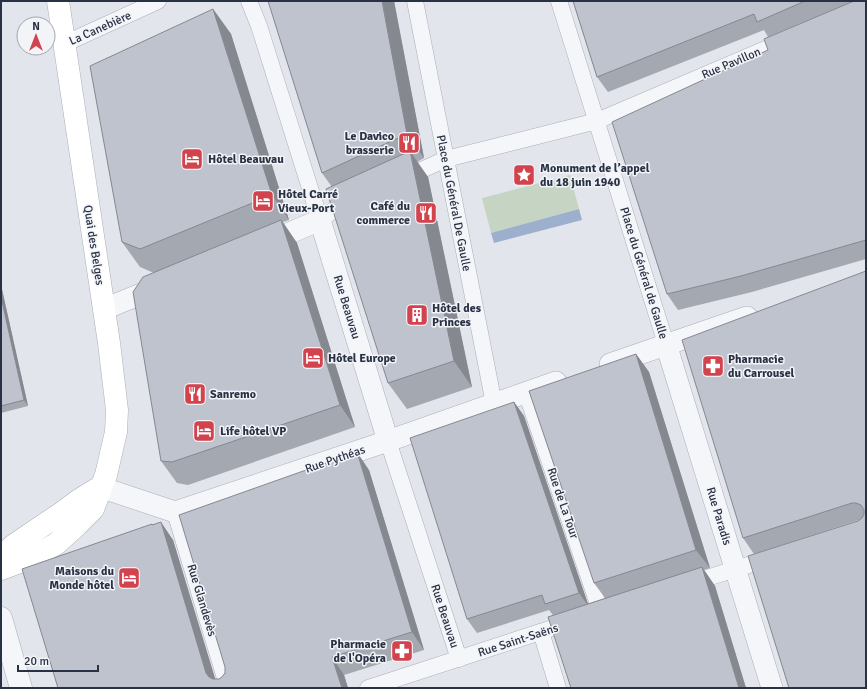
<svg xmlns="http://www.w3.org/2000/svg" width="867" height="689" viewBox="0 0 867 689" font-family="Signika,sans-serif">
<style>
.green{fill:#c6d5c3}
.water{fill:#9cafcc}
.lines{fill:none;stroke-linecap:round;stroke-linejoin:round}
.pedestrian-casing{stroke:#aaafb9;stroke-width:17}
.minor-casing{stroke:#aaafb9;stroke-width:22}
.tertiary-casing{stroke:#aaafb9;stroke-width:23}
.secondary-casing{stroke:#aaafb9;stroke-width:23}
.pedestrian{stroke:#f5f6f9;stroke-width:16}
.minor{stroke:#f5f6f9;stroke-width:21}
.tertiary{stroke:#f5f6f9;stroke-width:22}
.secondary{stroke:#fff;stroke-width:22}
.wall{fill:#a4a8b1}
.shaded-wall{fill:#868890}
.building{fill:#bfc3ce;stroke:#868890}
.labels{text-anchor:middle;stroke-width:3;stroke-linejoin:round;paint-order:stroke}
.street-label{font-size:12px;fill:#293144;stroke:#f2f4f8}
.poi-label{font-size:12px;font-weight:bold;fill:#293144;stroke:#f2f4f8;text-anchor:start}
</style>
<rect width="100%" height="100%" fill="#e2e5eb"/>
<polygon class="green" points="570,175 579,209 491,233 482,198"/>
<polygon class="water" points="579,209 582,220 494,243 491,233"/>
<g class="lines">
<g class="pedestrian-casing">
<g id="pedestrian">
<polyline points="249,1 259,26 320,220 335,209 352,202"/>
<polyline points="415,1 494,404"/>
<polyline points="559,1 666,344"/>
<polyline points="64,44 158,1"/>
<polyline points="404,178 446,159 597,121 787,40"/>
<polyline points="526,392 601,613"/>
<polyline points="388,441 459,659"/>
<polyline points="175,512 228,688"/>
<polyline points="688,584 771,558"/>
<polyline points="541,632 558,688"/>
<polyline points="368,688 571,622"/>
</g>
</g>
<g class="minor-casing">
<g id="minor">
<polyline points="264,244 320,220 388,441"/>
<polyline points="104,309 161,286"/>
<polyline points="666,344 772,688"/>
<polyline points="610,364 747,317"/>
<polyline points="100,487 175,512 388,441 556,382"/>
</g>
</g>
<g class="tertiary-casing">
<polyline id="tertiary" points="1,618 21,688"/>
</g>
<g class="secondary-casing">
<g id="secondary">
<polyline points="1,557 14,545 60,514 79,500 100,487"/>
<polyline points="1,569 30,558 56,544 77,525 93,509 106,475 116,432 117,410 109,343 58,1"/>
</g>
</g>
<use href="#pedestrian" class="pedestrian"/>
<use href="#minor" class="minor"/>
<use href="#tertiary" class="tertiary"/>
<use href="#secondary" class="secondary"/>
</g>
<g class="wall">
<polygon points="394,1 424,158 417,162 428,177 472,387 407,409 388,383 332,187 322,173"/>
<polygon points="573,1 854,1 768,37 764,30 608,92 597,77"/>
<polygon points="866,1 866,259 752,292 678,310 667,294 768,50"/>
<polygon points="213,9 231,34 289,220 283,222 297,243 355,427 188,485 177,483 161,461 154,273 140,267 122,242"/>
<polygon points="866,271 866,688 858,521 859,520 754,554 743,538"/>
<polygon points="1,285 28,406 1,413"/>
<polygon points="636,354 649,372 710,568 704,570 715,586 746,688 571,688 553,615 549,610 477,633 467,619 514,402 524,416 588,604 605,598 594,583"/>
<polygon points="369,470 424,650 344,675 348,688 58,688 152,524 173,540 215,679 219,679 222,677"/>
</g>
<g class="shaded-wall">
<polygon points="382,1 394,1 424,158 407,134"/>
<polygon points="213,9 231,34 289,220 272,195"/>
<polygon points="410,151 428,177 472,387 454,361"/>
<polygon points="281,220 297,243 355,427 340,405"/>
<polygon points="1,285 28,406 24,400 1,297"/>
<polygon points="636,354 649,372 710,568 696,550"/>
<polygon points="514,402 524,416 589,607 579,593"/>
<polygon points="357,452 369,470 424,650 412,632"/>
<polygon points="161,522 173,540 218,688 217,688 206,673"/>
<polygon points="702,567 715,586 746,688 739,688"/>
<polygon points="332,657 344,675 348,688 342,688"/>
</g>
<g class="building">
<polygon points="268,1 382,1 407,134 322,173"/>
<polygon points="573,1 805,1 757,22 754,14 597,77"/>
<polygon points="854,1 866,1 866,240 741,276 667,294 612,122 768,50 764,39"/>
<polygon points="213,9 272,195 140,249 122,242 90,66"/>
<polygon points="410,151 454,361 388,383 326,189"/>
<polygon points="281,220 340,405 172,462 161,461 133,292 143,277"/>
<polygon points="866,271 866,688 789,688 748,556 858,521 862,518 864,514 864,510 861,505 856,503 852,503 743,538 682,340"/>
<polygon points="1,297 24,400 1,406"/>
<polygon points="636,354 696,550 594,583 529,391"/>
<polygon points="514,402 579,593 545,604 542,595 467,619 410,438"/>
<polygon points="357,452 412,632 332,657 342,688 58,688 22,569 152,524 152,525 161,522 206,673 209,677 213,679 219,679 222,677 225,673 225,667 179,515"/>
<polygon points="702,567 739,688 571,688 548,617"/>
</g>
<defs>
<g id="restaurant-square" transform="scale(1.15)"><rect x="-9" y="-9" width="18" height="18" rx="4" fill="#d3434d" stroke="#f2f4f8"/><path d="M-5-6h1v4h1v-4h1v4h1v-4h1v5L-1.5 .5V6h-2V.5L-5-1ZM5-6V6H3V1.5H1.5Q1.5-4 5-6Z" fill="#fff"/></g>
<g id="hotel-square" transform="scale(1.15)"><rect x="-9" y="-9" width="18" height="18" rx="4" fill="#d3434d" stroke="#f2f4f8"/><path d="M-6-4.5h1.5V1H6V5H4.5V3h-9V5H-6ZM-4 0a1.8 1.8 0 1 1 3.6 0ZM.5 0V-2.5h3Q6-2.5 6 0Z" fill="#fff"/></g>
<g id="sight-square" transform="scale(1.15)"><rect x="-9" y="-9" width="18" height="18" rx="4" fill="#d3434d" stroke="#f2f4f8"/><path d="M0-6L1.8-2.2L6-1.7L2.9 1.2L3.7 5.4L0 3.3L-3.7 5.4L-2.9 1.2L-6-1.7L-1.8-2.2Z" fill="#fff"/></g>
<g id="building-square" transform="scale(1.15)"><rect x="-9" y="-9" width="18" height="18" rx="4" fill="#d3434d" stroke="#f2f4f8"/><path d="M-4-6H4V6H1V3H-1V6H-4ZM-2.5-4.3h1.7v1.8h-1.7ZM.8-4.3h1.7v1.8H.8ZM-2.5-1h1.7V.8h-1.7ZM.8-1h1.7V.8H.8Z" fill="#fff"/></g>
<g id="pharmacy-square" transform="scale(1.15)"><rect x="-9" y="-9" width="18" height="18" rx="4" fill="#d3434d" stroke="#f2f4f8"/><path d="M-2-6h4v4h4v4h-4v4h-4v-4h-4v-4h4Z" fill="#fff"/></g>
</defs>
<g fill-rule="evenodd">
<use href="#restaurant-square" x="409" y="143"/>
<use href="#hotel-square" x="192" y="159"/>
<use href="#sight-square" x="524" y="175"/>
<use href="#hotel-square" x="263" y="201"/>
<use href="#restaurant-square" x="426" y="213"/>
<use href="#building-square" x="417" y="315"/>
<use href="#hotel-square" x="313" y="358"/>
<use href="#pharmacy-square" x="713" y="366"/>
<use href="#restaurant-square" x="195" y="394"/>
<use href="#hotel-square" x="204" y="431"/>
<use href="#hotel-square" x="129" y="578"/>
<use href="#pharmacy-square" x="402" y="651"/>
</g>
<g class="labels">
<g class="street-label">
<text transform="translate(100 28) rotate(-24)" y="4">La Canebière</text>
<text transform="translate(731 63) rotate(-23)" y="4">Rue Pavillon</text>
<text transform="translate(454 203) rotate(79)" y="4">Place du Général De Gaulle</text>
<text transform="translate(94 245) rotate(81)" y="4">Quai des Belges</text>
<text transform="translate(644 273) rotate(73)" y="4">Place du Général de Gaulle</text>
<text transform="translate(347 307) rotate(73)" y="4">Rue Beauvau</text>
<text transform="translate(335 459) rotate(-19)" y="4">Rue Pythéas</text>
<text transform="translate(563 503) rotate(71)" y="4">Rue de La Tour</text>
<text transform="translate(719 516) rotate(73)" y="4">Rue Paradis</text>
<text transform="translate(202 600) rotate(73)" y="4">Rue Glandevès</text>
<text transform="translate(445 616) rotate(72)" y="4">Rue Beauvau</text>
<text transform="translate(518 640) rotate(-18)" y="4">Rue Saint-Saëns</text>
</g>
<g class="poi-label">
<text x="394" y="140" text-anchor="end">Le Davico<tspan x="394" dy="14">brasserie</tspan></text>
<text x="208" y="163">Hôtel Beauvau</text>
<text x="540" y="172">Monument de l’appel<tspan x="540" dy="14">du 18 juin 1940</tspan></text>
<text x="278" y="198">Hôtel Carré<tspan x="278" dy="14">Vieux-Port</tspan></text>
<text x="410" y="210" text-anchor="end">Café du<tspan x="410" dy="14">commerce</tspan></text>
<text x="432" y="312">Hôtel des<tspan x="432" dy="14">Princes</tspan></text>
<text x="328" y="362">Hôtel Europe</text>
<text x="728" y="363">Pharmacie<tspan x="728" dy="14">du Carrousel</tspan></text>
<text x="210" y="398">Sanremo</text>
<text x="220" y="435">Life hôtel VP</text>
<text x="114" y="575" text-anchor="end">Maisons du<tspan x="114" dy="14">Monde hôtel</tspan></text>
<text x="386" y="648" text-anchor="end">Pharmacie<tspan x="386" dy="14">de l'Opéra</tspan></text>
</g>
</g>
<rect width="867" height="689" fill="none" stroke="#293144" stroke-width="4"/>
<g transform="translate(36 36)"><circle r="19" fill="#f2f4f8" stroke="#a2a6b0"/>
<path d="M0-3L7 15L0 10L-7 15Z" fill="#d3434d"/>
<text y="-6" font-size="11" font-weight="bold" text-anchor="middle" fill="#293144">N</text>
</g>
<path d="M18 665v6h80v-6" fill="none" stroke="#293144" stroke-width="2"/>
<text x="24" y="665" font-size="12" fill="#293144" stroke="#f2f4f8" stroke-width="3" paint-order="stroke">20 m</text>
</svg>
